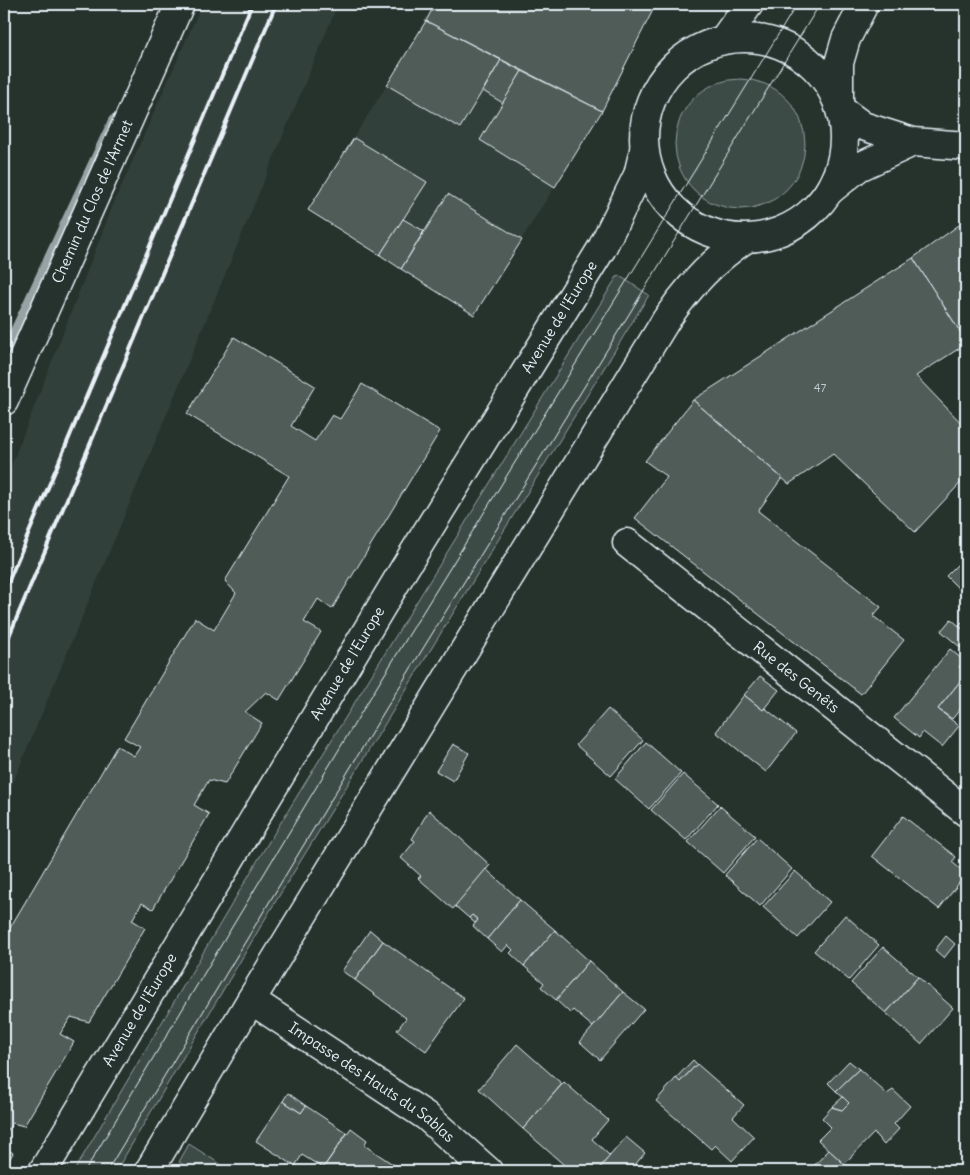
<svg xmlns="http://www.w3.org/2000/svg" width="970" height="1175" viewBox="0 0 970 1175" font-family="Delius,sans-serif">
<style>
.built{fill:#333f3a}
.green{fill:#3e4b47;stroke:#939ea0}
.lines{fill:none;stroke-linecap:round;stroke-linejoin:round}
.stream{stroke:#98a3a5;stroke-width:12}
.building{fill:#505c59;stroke:#e8f1f8}
.street-casing{stroke:#e8f1f8;stroke-width:31}
.primary-casing{stroke:#e8f1f8;stroke-width:31}
.street{stroke:#26332d;stroke-width:28}
.primary{stroke:#26332d;stroke-width:28}
.tram{stroke:#e8f1f8;stroke-width:1}
.rail{stroke:#e8f1f8;stroke-width:4}
.labels{text-anchor:middle;stroke-width:4;stroke-linejoin:round;paint-order:stroke}
.number-label{font-size:12px;fill:#c2ccd0}
.street-label{font-size:15px;fill:#e8f1f8;stroke:#26332d}
</style>
<rect width="100%" height="100%" fill="#26332d"/>
<filter id="ink" filterUnits="userSpaceOnUse"><feTurbulence type="fractalNoise" baseFrequency=".02" numOctaves="2"/><feDisplacementMap in="SourceGraphic" scale="10" xChannelSelector="R" yChannelSelector="G"/><feConvolveMatrix kernelMatrix="1 2 1 2 8 2 1 2 1" color-interpolation-filters="sRGB"/></filter>
<g filter="url(#ink)">
<g class="built">
<polygon points="202,4 338,4 4,804 4,484 113,205"/>
<polygon points="434,4 656,4 602,111 474,315 308,210 387,85"/>
</g>
<g class="green">
<circle cx="740" cy="144" r="65"/>
<polygon points="618,275 649,295 271,909 116,1171 74,1171 262,853"/>
<polygon points="189,1144 231,1171 193,1171 179,1162"/>
</g>
<g class="lines">
<polyline class="stream" points="4,357 114,121"/>
</g>
<g class="building">
<polygon points="435,4 656,4 602,111 426,21"/>
<polygon points="426,21 501,60 460,128 387,85"/>
<polygon points="501,60 522,71 503,103 483,91"/>
<polygon points="522,71 602,111 555,187 480,140"/>
<polygon points="354,138 427,182 380,255 308,210"/>
<polygon points="448,194 522,240 474,315 401,269"/>
<polygon points="403,219 424,231 401,269 380,255"/>
<polygon points="966,220 966,341 913,258"/>
<polygon points="913,258 966,341 966,344 916,376 966,428 966,477 915,532 833,454 789,484 693,400"/>
<polygon points="234,337 315,386 291,426 315,441 332,415 340,419 362,384 440,431 332,609 318,599 304,622 321,632 279,700 266,692 245,712 262,723 225,784 209,780 194,805 209,814 153,909 142,903 132,920 145,928 89,1022 71,1017 60,1034 74,1042 24,1126 12,1123 4,1136 4,938 117,746 134,756 140,747 124,738 195,618 214,630 236,593 225,581 289,476 187,414"/>
<polygon points="693,400 782,478 758,511 881,607 873,616 904,640 861,694 635,518 667,477 645,461"/>
<polygon points="966,556 966,596 946,576"/>
<polygon points="966,618 966,632 958,626"/>
<polygon points="951,619 966,632 966,652 941,631"/>
<polygon points="950,649 964,661 959,667 966,674 938,709 959,726 942,747 923,732 919,738 894,718"/>
<polygon points="966,674 966,702 952,719 938,709"/>
<polygon points="760,676 779,690 763,710 744,695"/>
<polygon points="744,695 763,710 765,708 796,733 766,772 716,732"/>
<polygon points="608,709 643,740 611,776 576,745"/>
<polygon points="646,742 681,773 649,809 615,779"/>
<polygon points="453,744 469,753 453,781 436,771"/>
<polygon points="683,774 718,804 686,840 651,810"/>
<polygon points="720,806 755,836 723,873 688,842"/>
<polygon points="429,810 490,865 453,909 418,878 421,876 401,858 415,841 412,839"/>
<polygon points="903,816 956,857 952,862 966,874 939,909 872,856"/>
<polygon points="757,838 792,869 760,906 725,875"/>
<polygon points="486,869 520,900 487,939 473,926 478,920 472,915 469,918 455,906"/>
<polygon points="795,871 830,902 798,938 763,907"/>
<polygon points="520,900 555,930 524,966 510,953 513,950 508,945 502,952 487,939"/>
<polygon points="472,915 478,920 475,923 469,918"/>
<polygon points="845,915 879,945 849,980 814,951"/>
<polygon points="370,930 383,941 355,980 342,971"/>
<polygon points="555,930 589,961 556,1000 541,987 544,983 524,966"/>
<polygon points="946,936 955,944 944,958 935,950"/>
<polygon points="383,941 464,998 426,1051 397,1030 406,1018 355,980"/>
<polygon points="883,947 918,977 886,1013 851,983"/>
<polygon points="589,961 623,992 593,1027 573,1010 570,1013 556,1000"/>
<polygon points="918,977 953,1008 921,1044 886,1013"/>
<polygon points="623,992 644,1009 600,1060 580,1042"/>
<polygon points="517,1044 562,1084 523,1129 479,1089"/>
<polygon points="693,1060 697,1064 680,1082 676,1078"/>
<polygon points="849,1061 859,1069 836,1091 828,1083"/>
<polygon points="697,1064 744,1105 733,1117 754,1137 732,1161 715,1145 711,1149 656,1101 676,1078 680,1082"/>
<polygon points="859,1069 887,1094 893,1090 910,1106 894,1124 899,1129 884,1145 874,1133 844,1164 818,1140 831,1127 822,1118 832,1107 842,1110 849,1103 836,1091"/>
<polygon points="564,1082 608,1120 592,1139 610,1156 597,1171 571,1171 523,1129"/>
<polygon points="288,1093 306,1106 301,1113 283,1101"/>
<polygon points="843,1097 849,1103 842,1110 832,1107"/>
<polygon points="283,1101 301,1113 306,1106 347,1133 323,1168 302,1155 295,1166 256,1141"/>
<polygon points="351,1128 367,1140 364,1145 403,1171 321,1171"/>
<polygon points="626,1137 645,1153 634,1166 639,1171 597,1171"/>
<polygon points="4,1147 13,1153 4,1169"/>
<polygon points="829,1150 844,1164 852,1171 809,1171"/>
</g>
<g class="lines">
<g class="street-casing">
<g id="street">
<polyline points="840,109 863,126 913,142 966,146"/>
<polyline points="829,191 859,167 913,142"/>
<path id="s1" d="M4 401 180 4"/>
<path id="s2" d="M627 543 966 812"/>
<path id="s3" d="M251 1000 426 1116 488 1171"/>
</g>
</g>
<g class="primary-casing">
<g id="primary">
<circle cx="744" cy="138" r="100"/>
<polyline points="724,39 749,4"/>
<polyline points="839,103 839,63 846,39 864,4"/>
<path id="s4" d="M43 1171 404 569 602 248 638 175 644 150"/>
<path d="M149 1171 251 1000 666 320C688 287 712 261 745 239"/>
</g>
</g>
<use href="#street" class="street"/>
<use href="#primary" class="primary"/>
<g class="tram">
<polyline points="85,1171 370,698 797,4"/>
<polyline points="107,1171 387,707 820,4"/>
</g>
<g class="rail">
<polyline points="4,592 252,4"/>
<polyline points="4,648 276,4"/>
</g>
</g>
</g>
<g class="labels">
<g class="number-label">
<text x="820" y="392">47</text>
</g>
<g class="street-label">
<text dy="5" stroke="none"><textPath href="#s1" startOffset="218">Chemin du Clos de l'Armet</textPath></text>
<text dy="5" stroke="none"><textPath href="#s4" startOffset="998">Avenue de l'Europe</textPath></text>
<text dy="5" stroke="none"><textPath href="#s4" startOffset="592">Avenue de l'Europe</textPath></text>
<text dy="5" stroke="none"><textPath href="#s2" startOffset="216">Rue des Genêts</textPath></text>
<text dy="5" stroke="none"><textPath href="#s4" startOffset="188">Avenue de l'Europe</textPath></text>
<text dy="5" stroke="none"><textPath href="#s3" startOffset="146">Impasse des Hauts du Sablas</textPath></text>
</g>
</g>
<rect width="970" height="1175" fill="none" stroke="#26332d" stroke-width="20"/>
<rect x="10" y="10" width="950" height="1155" fill="none" stroke="#e8f1f8" stroke-width="2" filter="url(#ink)"/>
</svg>
